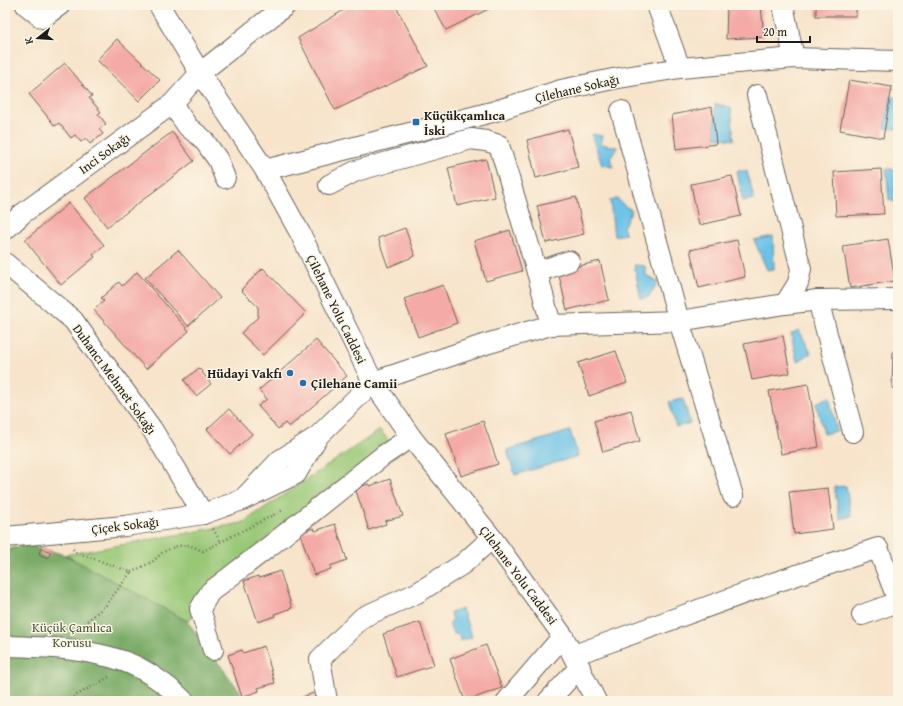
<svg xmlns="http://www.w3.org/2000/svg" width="903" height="706" viewBox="0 0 903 706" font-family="'Gentium Book Plus',serif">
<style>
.green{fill:#98c776;stroke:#5a7249}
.forest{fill:#7aac67;stroke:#4b6442}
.water{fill:#6ac2e8;stroke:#436f82}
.building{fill:#f4aba7}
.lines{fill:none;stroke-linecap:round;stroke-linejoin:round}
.minor-casing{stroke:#696259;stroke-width:22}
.path{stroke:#696259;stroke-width:2.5;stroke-dasharray:1 3;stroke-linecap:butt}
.minor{stroke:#fff;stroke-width:20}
.poi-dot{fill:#1f6fb2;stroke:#fcf5e5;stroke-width:1.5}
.labels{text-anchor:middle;stroke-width:3;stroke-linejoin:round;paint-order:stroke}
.street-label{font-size:13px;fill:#1c1c1c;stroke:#fcf5e5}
.poi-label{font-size:13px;font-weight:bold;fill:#1c1c1c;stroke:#fcf5e5;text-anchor:start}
.park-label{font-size:13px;fill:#47583c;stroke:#fcf5e5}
</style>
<rect width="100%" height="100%" fill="#fcf5e5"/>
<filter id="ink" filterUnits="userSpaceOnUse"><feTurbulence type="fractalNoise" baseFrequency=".025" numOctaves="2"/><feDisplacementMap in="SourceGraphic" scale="8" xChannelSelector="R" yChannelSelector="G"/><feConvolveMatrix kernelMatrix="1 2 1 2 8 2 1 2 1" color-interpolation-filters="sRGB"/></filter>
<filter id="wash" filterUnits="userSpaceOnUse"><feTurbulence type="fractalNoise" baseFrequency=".012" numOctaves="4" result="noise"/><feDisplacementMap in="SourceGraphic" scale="16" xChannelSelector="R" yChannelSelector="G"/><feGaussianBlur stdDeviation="0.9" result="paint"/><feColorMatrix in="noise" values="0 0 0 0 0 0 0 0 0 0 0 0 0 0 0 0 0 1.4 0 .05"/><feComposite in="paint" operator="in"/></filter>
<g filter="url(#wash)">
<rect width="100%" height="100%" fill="#f7e4cb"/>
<polygon class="green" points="380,430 399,453 234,582 187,621 65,555 242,523"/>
<polygon class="forest" points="25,544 65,555 187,621 247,701 5,701 5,551"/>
<g class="water">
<polygon points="890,96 898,98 898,129 885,128"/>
<polygon points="715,104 731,107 734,140 715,137"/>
<polygon points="591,134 602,136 601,144 617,147 610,158 614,167 602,165"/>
<polygon points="886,168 898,171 898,203 889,200"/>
<polygon points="737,171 747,171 754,199 743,201"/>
<polygon points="618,199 623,205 632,210 623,227 626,234 614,236 610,200"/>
<polygon points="773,236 774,269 767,270 754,240"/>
<polygon points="634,265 645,266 646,275 658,282 649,297 641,299"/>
<polygon points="799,330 811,353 797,362 791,334"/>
<polygon points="829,397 837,431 824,434 816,403"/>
<polygon points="683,399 690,423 676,427 669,402"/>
<polygon points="570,431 578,456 515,475 507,450"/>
<polygon points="846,486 851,516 840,519 834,487"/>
<path d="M462 609 472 637 461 641 458 634H454C450 629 448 624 453 619L450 613Z"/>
</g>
<g id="blocks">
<g class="building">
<polygon points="352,5 395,5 428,66 335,110 298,38"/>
<polygon points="432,5 497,5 446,30"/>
<polygon points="727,5 761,5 764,37 726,39"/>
<rect x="816" y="5" width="40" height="11"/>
<polygon points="117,39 160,80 139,101 97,60"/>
<polygon points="65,63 92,96 89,98 101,112 98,114 106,124 99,129 103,134 90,144 86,138 81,142 75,135 71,138 59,123 55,126 29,94"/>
<polygon points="849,80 892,87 883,138 840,130"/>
<polygon points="712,107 716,144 676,149 672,115"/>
<polygon points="568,129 578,167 536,178 527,140"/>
<polygon points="172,132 194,161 107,227 85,198"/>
<polygon points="486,159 495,197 457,206 448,168"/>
<polygon points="881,169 884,214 836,216 834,172"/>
<polygon points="732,176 741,216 699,225 691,184"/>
<polygon points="576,197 584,234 546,243 537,206"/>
<polygon points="69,203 104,245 93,255 95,257 61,285 25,240"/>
<polygon points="405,228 415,256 388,267 378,238"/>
<polygon points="510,230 522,271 486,281 474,241"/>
<polygon points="888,239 895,281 850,288 843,246"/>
<polygon points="737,240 745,277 699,288 690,250"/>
<polygon points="178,250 220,298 188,326 145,278"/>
<polygon points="600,261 609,300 567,310 558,271"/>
<polygon points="263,268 306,313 263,355 241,333 258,317 258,307 241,290"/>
<polygon points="137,272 189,331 146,369 94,310 104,301 101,298 119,282 122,286"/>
<polygon points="443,285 457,323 418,337 404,299"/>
<polygon points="783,336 790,373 752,380 744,344"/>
<polygon points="316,340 347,376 289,427 285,423 278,429 258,406 267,399 259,390"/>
<polygon points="616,351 627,383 589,396 578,363"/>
<polygon points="893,351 898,351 898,389 892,388"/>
<polygon points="199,368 211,384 196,396 184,380"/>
<polygon points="808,384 819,447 781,454 769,391"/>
<polygon points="229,409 252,434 230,454 207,429"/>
<polygon points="631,410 640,441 603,452 594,421"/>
<polygon points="483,421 498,464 461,476 446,434"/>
<polygon points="390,479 403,516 385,521 386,524 369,530 355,488 369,484 370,486"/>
<polygon points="828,488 833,529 794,534 789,492"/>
<polygon points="335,524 347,560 330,566 331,569 314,575 300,533 314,528 315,531"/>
<polygon points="41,548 51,552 48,558 39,554"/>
<polygon points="280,571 292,608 274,614 275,616 258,622 244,581 258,576 259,578"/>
<polygon points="420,622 434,665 397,677 383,634"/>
<polygon points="486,645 502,688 465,701 450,659"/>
<polygon points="264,646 275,683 258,688 259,691 242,697 228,655 242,650 243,653"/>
<polygon points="314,693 316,701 291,701"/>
</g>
</g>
</g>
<g filter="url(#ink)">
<use href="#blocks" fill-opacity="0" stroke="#696259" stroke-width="1"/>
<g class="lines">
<g class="minor-casing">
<g id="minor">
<polyline points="26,5 42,18 60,5"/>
<polyline points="159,5 200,73 265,170 300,233 373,382 411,437 492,538 563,636 596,701"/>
<polyline points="657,5 680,68"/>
<polyline points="783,5 794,58"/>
<polyline points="757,95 801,269 798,283 785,304"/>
<polyline points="172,104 188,127 203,139 218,160 225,178"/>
<polyline points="621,111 679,321 733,496"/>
<polyline points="265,170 492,112 561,90 613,79 680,68 794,58 898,61"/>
<polyline points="329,185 356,171 471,139 486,141 499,145 537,272 551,325"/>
<polyline points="5,230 22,214 172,104 200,73 286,5"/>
<polyline points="5,263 73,320 152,429 203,514"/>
<polyline points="537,272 569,261"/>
<polyline points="818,300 853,432"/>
<polyline points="242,500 280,460 318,436 373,382 486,344 551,325 679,321 785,304 818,300 898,299"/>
<polyline points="5,537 125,526 203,514 242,500 296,474 317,438"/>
<polyline points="862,615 898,602"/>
<path d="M5 646C45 647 85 648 123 661 144 668 169 686 184 701"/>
<polyline points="213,650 200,609 210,592 275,542 384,455 411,437"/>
<polyline points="574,655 773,583 878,548 898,601"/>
<polyline points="327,701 320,659 363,617 417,593 463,564 492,538"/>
<polyline points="507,701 563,636"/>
<polyline points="548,701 580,667"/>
</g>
</g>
<g class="path">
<polyline points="213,529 221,542"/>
<polyline points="73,549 75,552 131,572 106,605 85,623 80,633"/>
<polyline points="131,572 152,562 163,552 177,546 189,545 203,551 283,510"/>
<polyline points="66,701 111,676"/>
</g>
<use href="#minor" class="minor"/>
</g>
</g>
<g class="poi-dot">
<rect x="412" y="118" width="8" height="8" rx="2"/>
<circle cx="290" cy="373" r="4"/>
<circle cx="303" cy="383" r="4"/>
</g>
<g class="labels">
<g class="street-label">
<text transform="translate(577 88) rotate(-13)" y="5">Çilehane Sokağı</text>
<text transform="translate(104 153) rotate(-36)" y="5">Inci Sokağı</text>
<text transform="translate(337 309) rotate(64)" y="5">Çilehane Yolu Caddesi</text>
<text transform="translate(115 379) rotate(54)" y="5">Duhancı Mehmet Sokağı</text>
<text transform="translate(125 525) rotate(-7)" y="5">Çiçek Sokağı</text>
<text transform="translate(519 575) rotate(53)" y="5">Çilehane Yolu Caddesi</text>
</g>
<g class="poi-label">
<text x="424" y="120">Küçükçamlıca<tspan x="424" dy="15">İski</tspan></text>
<text x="282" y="378" text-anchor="end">Hüdayi Vakfı</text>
<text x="311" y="388">Çilehane Camii</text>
</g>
<g class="park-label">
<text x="72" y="632">Küçük Çamlıca<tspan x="72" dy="15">Korusu</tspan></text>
</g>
</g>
<rect width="903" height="706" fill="none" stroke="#fcf5e5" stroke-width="20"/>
<g transform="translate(38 38) rotate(253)" stroke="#fcf5e5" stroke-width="3" paint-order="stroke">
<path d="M0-3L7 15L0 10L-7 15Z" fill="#1c1c1c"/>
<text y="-6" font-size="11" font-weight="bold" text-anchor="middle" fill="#1c1c1c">K</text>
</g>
<path d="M757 36v6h53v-6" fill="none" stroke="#1c1c1c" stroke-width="2"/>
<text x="763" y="36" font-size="12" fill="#1c1c1c" stroke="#fcf5e5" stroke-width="3" paint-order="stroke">20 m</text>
</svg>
